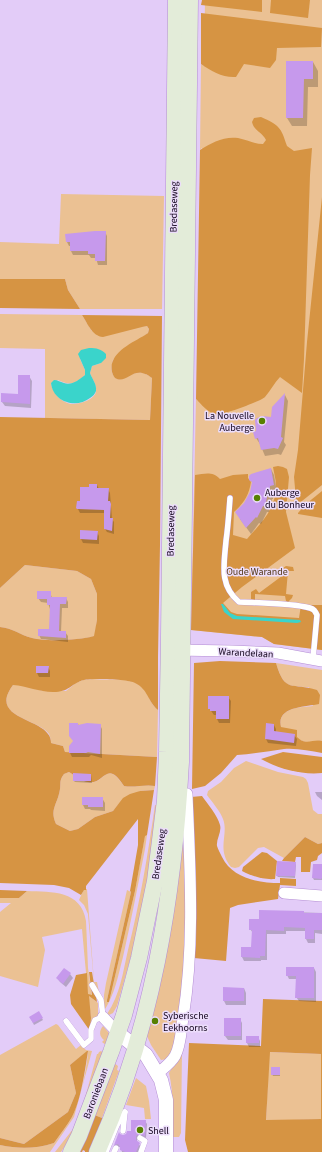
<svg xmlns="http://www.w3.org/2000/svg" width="322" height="1152" viewBox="0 0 322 1152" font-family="'Source Sans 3',sans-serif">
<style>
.green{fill:#ebc193;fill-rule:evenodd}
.forest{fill:#d69443;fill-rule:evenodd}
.water{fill:#3ad4cb}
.shadow{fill:#0003}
.building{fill:#c699ec}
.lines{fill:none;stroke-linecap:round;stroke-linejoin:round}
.service-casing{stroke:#b48ed4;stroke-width:6}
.minor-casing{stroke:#b48ed4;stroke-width:12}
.tertiary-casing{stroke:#b48ed4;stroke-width:15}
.secondary-casing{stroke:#b48ed4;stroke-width:17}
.service{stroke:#fff;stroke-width:5.5}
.minor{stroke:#fff;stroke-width:11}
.tertiary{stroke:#fff;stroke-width:14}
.secondary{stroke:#e3ecd9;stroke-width:16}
.poi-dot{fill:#578001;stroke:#ecddfb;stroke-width:1.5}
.labels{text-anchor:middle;stroke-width:3;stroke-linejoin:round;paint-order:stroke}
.street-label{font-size:10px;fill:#13051d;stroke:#ecddfb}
.poi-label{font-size:10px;fill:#13051d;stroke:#ecddfb;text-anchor:start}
.park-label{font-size:10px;fill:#543817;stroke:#ecddfb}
</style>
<rect width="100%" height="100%" fill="#e3ccf8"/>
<g class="green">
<polygon points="205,0 322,0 322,650 274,644 262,637 191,630 196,399 198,401 202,148 200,150 201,64 204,66"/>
<polygon points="61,194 164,196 162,309 80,309 68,290 65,279 0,279 0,242 59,244"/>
<path d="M0 314 82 315 92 331 147 326 149 329 148 333 113 360C112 365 110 371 114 376 120 385 129 373 137 373 143 372 147 374 152 378L150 420 45 418V349L0 348ZM80 359 101 363 92 366 90 373C92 379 97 385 96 391 95 400 80 404 72 404 62 403 52 393 51 383L58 380C70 386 75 384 85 375V370Z"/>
<path d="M25 565 77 571 91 579 97 594V620L95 636C80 640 47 642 32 638 20 635 13 628 0 627V588Z"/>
<path d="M276 663 322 670V741C316 740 311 743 306 742 300 742 286 730 281 727 277 708 300 707 313 706L309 687C286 687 283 685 276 663Z"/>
<path d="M94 679C109 681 131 676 142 687 150 694 148 702 158 710L157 757 65 752 63 746 51 743C51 740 50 736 49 734 39 720 1 718 7 696 9 691 10 689 13 685H24L43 691H66L76 683 83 680Z"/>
<path d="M246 761 278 772 303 777 306 779 308 783 313 810 318 814H322V843L318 844 305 837 284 858 264 847 258 848 239 867 235 868 231 867C216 849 229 835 223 819 220 811 212 802 207 795L208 791 221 782 234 768Z"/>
<path d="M69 772C74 775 82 782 88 782 106 785 105 758 124 786 134 788 145 784 155 786L154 790 140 791 118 805 113 811 95 817 78 829 70 831 56 824C49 809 58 804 60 789 61 782 59 781 64 774Z"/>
<polygon points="184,795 186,921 183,988 175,1051 167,1059 161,1060 151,1045 147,1036"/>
<path d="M155 805 160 806 141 929 131 956 117 1006 113 1013 109 1015 107 1014C120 995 123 972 128 950 140 902 148 854 155 805Z"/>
<path d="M145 835H147L145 849C138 885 131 921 123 957 118 976 115 994 104 1011V995L106 983 127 890 131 892 107 1000V1002H109L135 891Z"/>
<polygon points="84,889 87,889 94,982 97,982 99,992 94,983 88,914 84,905 79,900"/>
<path d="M27 891C52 892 81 890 86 921L88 968 92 996 88 995 82 929 42 937 45 950 38 987 0 976V912L11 903H0V898H19Z"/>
<polygon points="88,995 98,1003 98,1016 91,1022 89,1038 91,1018"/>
<path d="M56 1024 58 1025 76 1049 81 1045 86 1050 92 1051 74 1117 50 1152H0V1145C19 1149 35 1149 54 1143 60 1134 67 1126 72 1117 80 1101 87 1068 88 1051L70 1065 76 1093 68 1112 24 1144 0 1138V1055Z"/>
<path d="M103 1026 109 1033 107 1046 102 1042 104 1040C99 1036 99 1031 103 1026Z"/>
<path d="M182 1050 181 1133 179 1137H171C172 1115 174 1094 169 1073Z"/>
<polygon points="101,1051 105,1054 74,1131 61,1152 55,1152 73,1129 82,1109 97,1054 98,1054 99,1052"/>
<polygon points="269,1052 321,1054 321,1119 266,1121"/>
<polygon points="114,1063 118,1066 117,1070 119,1071 102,1118 92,1114"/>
<polygon points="136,1078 146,1086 149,1101 151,1119 145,1119 144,1108 126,1105"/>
</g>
<g class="forest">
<polygon points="202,0 262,0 262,12 201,5"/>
<polygon points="271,0 310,0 308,18 270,13"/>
<path d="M201 13 322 28 321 47 277 48 276 60 270 68 244 64 236 77C223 78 211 71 201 64Z"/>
<path d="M261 117C279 125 281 127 287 146L294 151 312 148 310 175 304 359 302 393 280 377C274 383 271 390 265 397 261 401 222 416 216 414 208 413 201 404 196 399L200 150C211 143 224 136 238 138 247 140 255 144 263 144L266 140C262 132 254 131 252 122L254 118Z"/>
<polygon points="322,197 322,485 302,501 299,502 296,499 294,477 298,450 307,342"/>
<polygon points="0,279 65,279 68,290 80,309 0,308"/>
<path d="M82 315 162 316 160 545 158 657V710C148 702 148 689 135 683 129 679 91 678 84 680 72 683 70 691 56 692 41 693 28 686 13 685 10 689 9 691 7 696 1 718 39 720 48 734 50 736 51 740 51 743L63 746 65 752 157 757 155 786C145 784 134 788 124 786 106 758 105 785 88 782 82 782 74 775 69 772L64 774C59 781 61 782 60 789 58 804 49 809 56 824L70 831 78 829 95 817 113 811 123 798 130 794 140 791 154 790 147 835 145 836 135 891 109 1002H107V1000L131 892 130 891 138 845V819L86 886V890H84L81 895 69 888 54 885 0 883V627C13 628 20 635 32 638 47 642 80 640 94 636L97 620V594L91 579 77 571 25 565 0 588V417L150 420 152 378C134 364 128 383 117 379 114 378 113 375 112 372 108 353 132 343 145 335L148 333 149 329 147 326 142 327 103 337C92 336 88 324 82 315Z"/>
<path d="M278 466 283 467 287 469 289 477 286 512 295 548 242 587 223 603 231 612 237 614 299 618 301 605H322V650L274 644 262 637 191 630 195 475C205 474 212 471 220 479L233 475 248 474V478L251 482C249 495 244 503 234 512L233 535 247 539C261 523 276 509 276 486 276 480 274 473 273 467Z"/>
<polygon points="322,491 322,518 298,514 298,513 306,504"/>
<polygon points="286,566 293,567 294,571 288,571 286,594 293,595 292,598 288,602 286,601 285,596 255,594 255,600 251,599 251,592 256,589 259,593 286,573 283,568"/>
<path d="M220 661 276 663C285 694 292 682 317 690L320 695 319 704C306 707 276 706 281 727L297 730V737C306 746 312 739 322 741V753C310 751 297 748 284 749 269 751 253 754 237 755L221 773 205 786 192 789 194 663Z"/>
<path d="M283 752 322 757V773C301 775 279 769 261 759Z"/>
<path d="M202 796C207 803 218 816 220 825 222 832 216 839 217 846 218 849 220 853 222 857 232 878 258 883 280 883V878L296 879V886L280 885 278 899 238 905 230 908 226 961 194 958 191 797Z"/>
<polygon points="305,837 318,844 322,843 322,853 318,856 317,860 311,862 310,872 301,872 301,857 296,857 295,862 282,861 284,858"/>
<path d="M262 852 267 853 277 861 275 879C263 880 252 876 242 871L243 867Z"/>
<polygon points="0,890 27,891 19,898 0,898"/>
<polygon points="89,972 92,972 97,1002 89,996 91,1018 90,1031 71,1004 70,995 76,975 87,973 88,994 92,995"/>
<path d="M263 999 322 1001V1152H188L185 1140 189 1043 261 1046ZM270 1052 321 1054V1119L266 1120Z"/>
<path d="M87 1051H88C85 1070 81 1100 72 1117 67 1126 60 1134 54 1143 35 1149 19 1149 0 1145V1138L24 1144 68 1112 76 1093 70 1065Z"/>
<polygon points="92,1114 102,1118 102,1128 92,1152 85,1152 85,1151 83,1150 82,1152 75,1152"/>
</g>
<g class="water">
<path d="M89 348C97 348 101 349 106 354V358L101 363 92 366 90 373C92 379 97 384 96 391 95 394 93 396 90 398 76 409 53 402 51 383L54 380C58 380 60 382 64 383 71 386 79 380 85 375V370L78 354 81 350Z"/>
<polygon points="221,604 223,604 230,613 237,616 300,620 301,622 297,623 233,619 224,612"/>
</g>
<g class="shadow">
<polygon points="287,62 313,62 318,71 318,87 308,87 307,126 292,126 287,118"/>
<polygon points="105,232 107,236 107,265 98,265 96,258 91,258 89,255 73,255 71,251 71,246 69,246 67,242 66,235"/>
<polygon points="29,376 32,381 31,408 5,406 2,402 2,394 19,395"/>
<polygon points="285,395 288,401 284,442 286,445 281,455 278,454 265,456 260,444 256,438 272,418 273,407"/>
<polygon points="271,469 274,475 277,492 273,493 273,499 272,499 269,512 267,512 261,524 259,523 251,534 240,519 245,504 251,492 253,484 250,479"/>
<polygon points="97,485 99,489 108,489 110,493 112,519 114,522 114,534 107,532 105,529 105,513 80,513 77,507 90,488"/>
<polygon points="97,532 99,536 99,544 83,543 81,539"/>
<polygon points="50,592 52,598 66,598 68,602 68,608 62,608 61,632 65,632 68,636 68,642 41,639 39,635 50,630 50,609 48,603 41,602 38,598"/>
<polygon points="48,667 50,671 50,677 39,677 37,673"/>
<polygon points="228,697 231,701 230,723 219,723 217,719 217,715 214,715 209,708"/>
<polygon points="78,724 79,726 100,725 102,729 102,758 91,755 89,757 72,757 70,753 74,742"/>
<polygon points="274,725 276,729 276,732 294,735 297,739 296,746 268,743 266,739"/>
<polygon points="91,775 92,783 75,782 74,781"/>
<polygon points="315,792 322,792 322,800 317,796"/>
<polygon points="102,798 105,803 105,811 91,810 90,809 85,809 83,805"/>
<polygon points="295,863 296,865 295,878 278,877 277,876"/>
<polygon points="314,865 322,865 322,880 314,880 313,878"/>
<polygon points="260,911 322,913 322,934 315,933 315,943 308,943 306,939 306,931 286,931 286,934 267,934 267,960 261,960 261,961 244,961 242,957 252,948 253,933 250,929 260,920"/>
<polygon points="314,968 316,972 316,1002 299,1001 296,997 297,979 289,979 287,975"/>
<polygon points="64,969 70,974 73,978 66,987 60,982 57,978"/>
<polygon points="244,988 246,993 246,1005 226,1005 224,1001"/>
<polygon points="39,1013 43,1020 34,1025 30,1017"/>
<polygon points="240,1019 242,1023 242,1040 228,1040 225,1036"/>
<polygon points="258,1037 260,1041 260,1047 249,1047 247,1043"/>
<polygon points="280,1070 280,1076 273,1076 272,1074"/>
<polygon points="145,1121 147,1124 146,1138 142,1136 137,1139 137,1142 141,1147 138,1152 122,1152 121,1147 116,1147 115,1144 123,1136 132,1132"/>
</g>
<g class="building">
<polygon points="286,61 313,61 313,79 304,79 303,118 286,118"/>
<polygon points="95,231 106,231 105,261 95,261 95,254 88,254 88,251 70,251 70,242 66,242 65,234"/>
<polygon points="18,375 30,375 30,404 1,402 1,393 18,394"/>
<polygon points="285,393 281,437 283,438 278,449 274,448 261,450 258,438 255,439 253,432 256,431 255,420 257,418 262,416 271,417 272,407"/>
<polygon points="271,468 274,485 270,486 270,493 268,493 265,506 263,506 257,518 256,517 246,528 235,512 244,503 250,492 252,482 249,480 249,476 251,474"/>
<polygon points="89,484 97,484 97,488 109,488 108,501 110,501 111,504 110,518 113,518 112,531 104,529 104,510 77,509 76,508 77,501 80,501 80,487 89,487"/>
<polygon points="80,530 98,531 97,540 80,539"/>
<polygon points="37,591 51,591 51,597 67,597 66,604 60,604 59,631 66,631 66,638 38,636 38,629 49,629 50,605 47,605 47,599 37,599"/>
<polygon points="36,666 49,666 48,673 36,673"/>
<polygon points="208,696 229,696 229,719 216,719 216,711 210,711 210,709 208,709"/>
<polygon points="69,723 78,723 78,725 87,723 101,724 100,754 88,752 86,753 69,753 69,746 73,741 69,736"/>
<polygon points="266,723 274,724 274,731 295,734 294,743 265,739"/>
<polygon points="73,773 91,774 91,781 73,781"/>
<polygon points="82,797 103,797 103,807 88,807 88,805 82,805"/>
<polygon points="277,861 296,862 295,876 276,876"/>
<polygon points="313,864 322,864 322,878 321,879 312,878"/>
<polygon points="259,910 304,911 304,913 322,913 322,930 314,930 314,939 305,939 305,928 284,927 284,931 266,930 265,956 260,956 260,958 241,957 241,947 251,947 252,930 249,930 249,919 259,919"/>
<polygon points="286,967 314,967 314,998 295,998 296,976 286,976"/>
<polygon points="64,968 71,973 63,984 56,978"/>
<polygon points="223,987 244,988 244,1001 223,1001"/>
<polygon points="39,1011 43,1018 33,1023 29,1017"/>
<rect x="224" y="1018" width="17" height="18"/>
<rect x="246" y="1036" width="13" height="7"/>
<rect x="271" y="1067" width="9" height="8"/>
<polygon points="131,1120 146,1120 145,1136 140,1134 136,1136 136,1140 140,1143 136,1152 125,1152 120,1150 120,1147 118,1144 114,1145 119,1132 120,1134 123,1135 126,1134 127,1131 131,1131"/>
</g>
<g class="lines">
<g class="service-casing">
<g id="service">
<path d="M230 498C229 512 228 527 226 541 224 565 219 585 239 602 260 603 291 603 310 608 314 609 315 611 317 615L313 659"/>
<polyline points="66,1021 84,1045 91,1039 91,1030 95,1020 103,1017 101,1000 92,985"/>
<polyline points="123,1131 125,1112"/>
<polyline points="140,1138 145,1141 141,1152"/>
<polyline points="106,1152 117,1125 125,1112"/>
<polyline points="114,1152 116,1148"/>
</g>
</g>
<g class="minor-casing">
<g id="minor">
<polyline points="175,650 232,651 278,653 322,661"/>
<polyline points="284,893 322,896"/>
<polyline points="103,1017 118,1033"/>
<path d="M158 1073C164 1068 171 1063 175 1056 181 1045 181 1030 183 1018 195 944 190 868 187 794"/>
</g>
</g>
<g class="tertiary-casing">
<polyline id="tertiary" points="118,1033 146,1055 161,1080 166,1100 166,1152"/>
</g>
<g class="secondary-casing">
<g id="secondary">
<polyline points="71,1152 79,1136 111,1052 124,1015 139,958 155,881 165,800 167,752 169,636 176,0"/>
<path d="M97 1152C152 1030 174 896 181 762L190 0"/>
</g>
</g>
<use href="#service" class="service"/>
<use href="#minor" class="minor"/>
<use href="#tertiary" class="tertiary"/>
<use href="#secondary" class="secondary"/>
</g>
<g class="poi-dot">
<circle cx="262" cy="421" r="4"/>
<circle cx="257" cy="498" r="4"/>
<circle cx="155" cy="1021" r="4"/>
<circle cx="140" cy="1130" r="4"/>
</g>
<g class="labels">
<g class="street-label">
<text transform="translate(173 207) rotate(-89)" y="4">Bredaseweg</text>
<text transform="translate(170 531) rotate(-89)" y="4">Bredaseweg</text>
<text transform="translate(246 652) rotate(3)" y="4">Warandelaan</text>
<text transform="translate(158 854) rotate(-82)" y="4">Bredaseweg</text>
<text transform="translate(95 1093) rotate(-69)" y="4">Baroniebaan</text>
</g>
<g class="poi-label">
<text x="254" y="419" text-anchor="end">La Nouvelle<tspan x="254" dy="12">Auberge</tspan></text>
<text x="265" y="496">Auberge<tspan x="265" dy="12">du Bonheur</tspan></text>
<text x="163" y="1019">Syberische<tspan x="163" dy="12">Eekhoorns</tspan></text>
<text x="148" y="1134">Shell</text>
</g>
<g class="park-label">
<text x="257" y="575">Oude Warande</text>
</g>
</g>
</svg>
